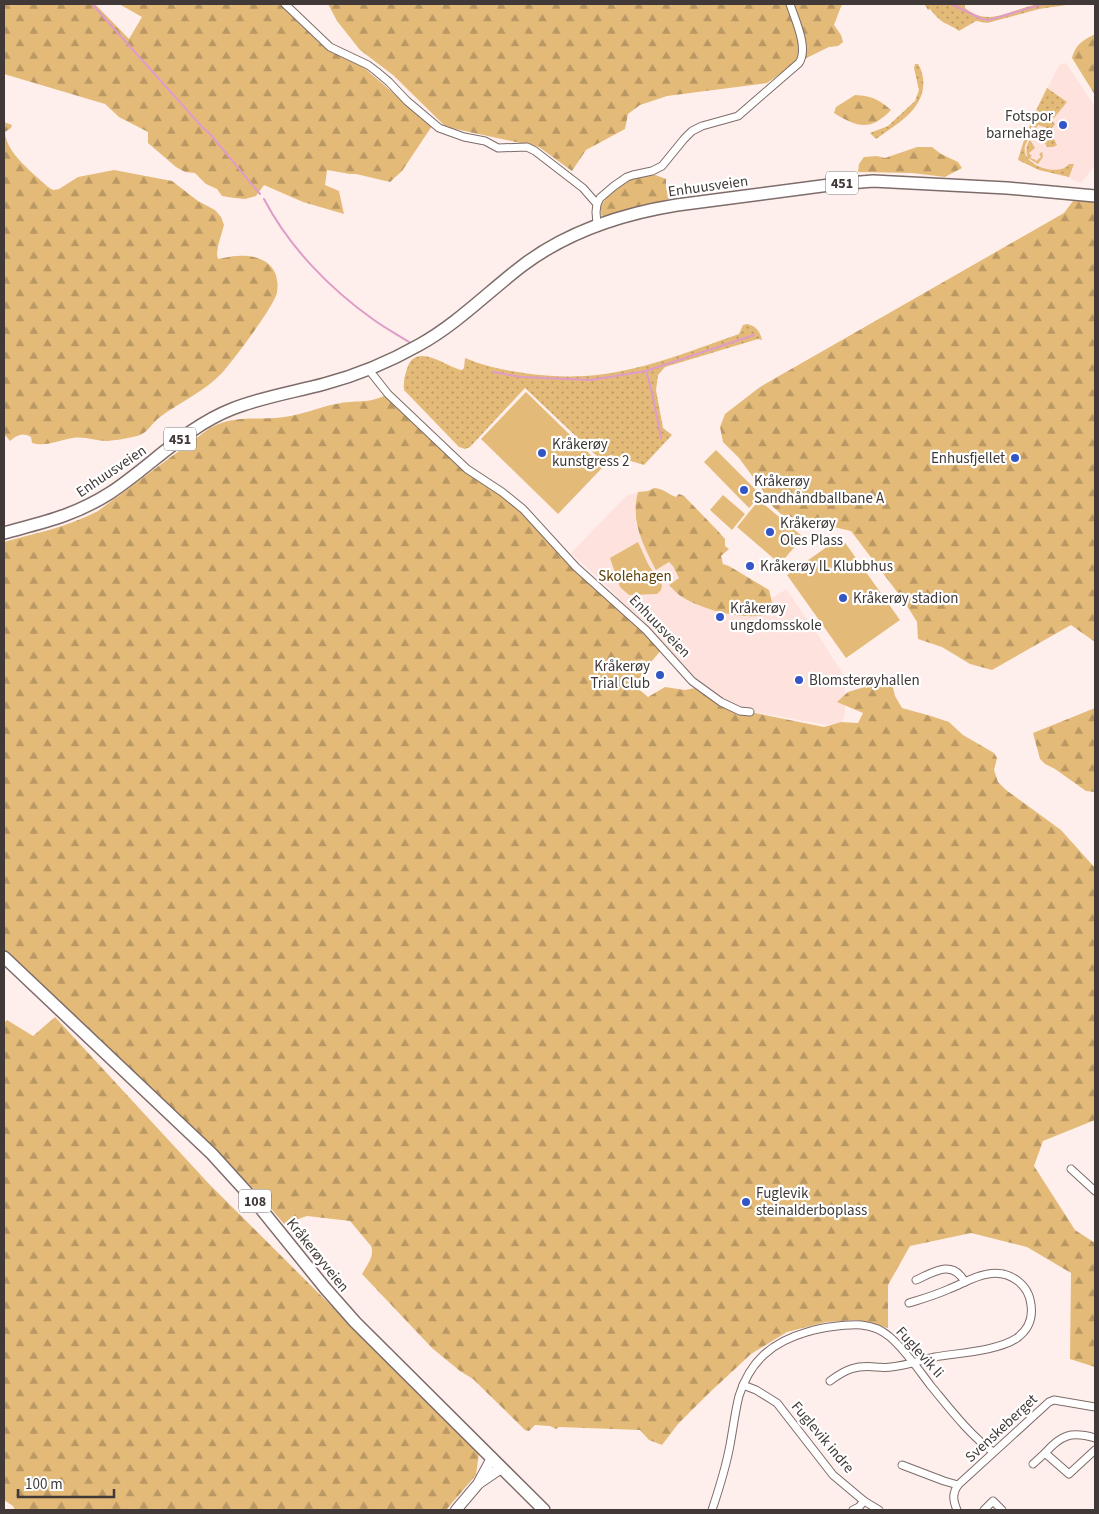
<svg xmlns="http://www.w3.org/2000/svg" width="1099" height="1514" viewBox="0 0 1099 1514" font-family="'Source Sans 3',sans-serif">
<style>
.built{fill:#fee2dd}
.grass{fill:url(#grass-dots)}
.forest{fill:url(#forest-firs)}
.garden{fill:#e4ba78}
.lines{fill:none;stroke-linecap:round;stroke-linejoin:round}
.stream{stroke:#e09cc8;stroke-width:2}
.minor-casing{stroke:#7d6c69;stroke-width:9}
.secondary-casing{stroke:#7d6c69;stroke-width:12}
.primary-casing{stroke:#7d6c69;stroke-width:14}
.minor{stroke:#fff;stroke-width:7}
.secondary{stroke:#fff;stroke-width:10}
.primary{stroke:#fff;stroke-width:11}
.poi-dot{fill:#3355c6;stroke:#fff;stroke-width:2}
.labels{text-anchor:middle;stroke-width:4.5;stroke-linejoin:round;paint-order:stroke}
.shield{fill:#fff;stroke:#797473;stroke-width:1}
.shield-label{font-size:14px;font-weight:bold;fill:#403937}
.poi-label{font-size:15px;fill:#403937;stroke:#fff;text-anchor:start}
.street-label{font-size:15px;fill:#403937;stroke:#fff}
.park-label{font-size:15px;fill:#5d4109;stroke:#fff}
</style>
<defs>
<pattern id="grass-dots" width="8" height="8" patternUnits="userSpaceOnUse" patternTransform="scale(1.25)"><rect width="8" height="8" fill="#e4ba78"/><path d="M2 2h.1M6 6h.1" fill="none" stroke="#ba9863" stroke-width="1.8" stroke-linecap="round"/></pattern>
<pattern id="forest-firs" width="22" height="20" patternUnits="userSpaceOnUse" patternTransform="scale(1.25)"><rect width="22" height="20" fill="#e4ba78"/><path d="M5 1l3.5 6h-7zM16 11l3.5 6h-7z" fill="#ba9863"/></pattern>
</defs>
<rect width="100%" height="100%" fill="#ffefec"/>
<g class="built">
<polygon points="1066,63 1095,107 1095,165 1081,183 1071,179 1071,178 1039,170 1018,160 1026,134 1032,122 1033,115 1060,64"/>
<polygon points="638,492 636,501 635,513 637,529 643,544 656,570 669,562 771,599 786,589 816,632 845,677 845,715 841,722 827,725 742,710 722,700 690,676 666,646 619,601 614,593 571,553 626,496"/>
</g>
<g class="grass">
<path d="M926 4H965V8C991 29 1013 7 1041 4 1051 2 1062 4 1073 4L1039 9 987 23 976 21 959 31C954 27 952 27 947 24 941 22 934 14 930 9L928 10 925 5Z"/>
<path d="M915 64H918C921 69 922 72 923 78 927 108 897 124 876 139L870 133 888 126 915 101 919 90 914 68Z"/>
<path d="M1047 88 1067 102 1054 118 1053 117 1051 120 1055 124 1051 130 1047 128 1038 125 1036 128 1032 126 1030 130 1034 133C1003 161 1058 180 1069 164H1074L1069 177 1039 170 1018 160C1025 135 1035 112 1047 88Z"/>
<path d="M1043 129 1051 133 1057 145 1053 147H1047L1040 134 1030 140 1035 148 1029 153 1032 156 1030 157 1032 159H1034L1036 161 1041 157 1039 154 1042 152 1043 157 1038 164 1028 158C1023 145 1032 134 1043 129Z"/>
<path d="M747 324C756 326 760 331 762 340L758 339 665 367 658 375 656 390 663 428 672 435 644 465 611 455 600 459 525 388 470 447 465 449 459 447 404 390C403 382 405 374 408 366 418 342 448 368 462 370L464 368 465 358C484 366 503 370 524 373 543 376 565 377 585 376 637 373 690 351 739 334L743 325Z"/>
</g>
<g class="forest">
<polygon points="4,4 95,4 129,39 142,17 119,4 282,4 330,48 356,61 432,126 402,171 390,182 356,174 350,174 327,170 325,185 339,191 344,214 303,202 264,185 256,196 245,199 234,198 222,196 217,189 206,184 195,173 185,172 176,167 148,143 148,132 119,117 105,104 4,74"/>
<polygon points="328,4 842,4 834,25 841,35 843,42 838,46 829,47 794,64 767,83 667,96 640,105 628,114 625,129 586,150 572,171 539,147 446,127 393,75 360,50 337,21"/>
<path d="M1095 34V95L1072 58C1076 44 1082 41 1095 34Z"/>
<path d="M855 95C872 96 878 99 891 110 871 131 858 128 834 113L836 107Z"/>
<path d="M4 122 12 125 11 128 5 132C6 153 33 173 48 187L53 190 59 189 78 177 114 170 172 181 198 201 215 210 221 217 224 225 218 246 217 254 218 259C224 258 231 256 237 256 261 254 281 265 277 292 276 304 232 362 222 373 204 392 180 402 160 417 153 422 148 432 140 435 136 437 112 441 107 441 95 441 84 436 73 438 58 440 47 447 32 443L31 437C23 432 17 435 10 441L4 434Z"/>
<polygon points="917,147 932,147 941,154 958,162 962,168 945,177 912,173 858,172 859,164 864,157 877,156 885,158"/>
<polygon points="650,173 666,179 666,187 669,199 605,218 601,215 600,207 609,194 633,178"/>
<polygon points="1076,197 1095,199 1095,642 1071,625 992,670 970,664 942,647 918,639 917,622 904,601 851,531 782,515 770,504 764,492 739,458 723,442 720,427 725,414 760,387 1064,213"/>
<path d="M388 394 467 469 502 492 562 552 663 648 646 668 635 686 648 697 665 687 685 690 700 687 721 702 750 712 824 727 841 722 858 723 863 713 837 702 848 692 891 679 895 696 902 708 931 716 949 722 963 735 994 753 997 758 994 770 998 782 1006 790 1061 830 1095 868V1120L1043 1141 1034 1166 1075 1230 1095 1243V1367L1070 1359 1071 1273 1027 1247 971 1233 910 1246 888 1285V1328L856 1320 826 1322 787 1332 751 1354 707 1395 678 1424 662 1445 649 1440 640 1430 559 1427 556 1429 550 1426 535 1425 529 1431 525 1430 473 1379 460 1371 432 1348 362 1274C367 1265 375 1256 371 1246L350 1221 307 1216 284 1224 259 1194 4 950V542C36 533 68 527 98 511L210 428C236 414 256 421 284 417 302 415 319 407 336 404 357 399 367 405 388 394Z"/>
<path d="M654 488C665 489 667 494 676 497L679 494 684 496 717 530 725 539V546L729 549 721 556 723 564 729 566 769 590 772 602 771 612C751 623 703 610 684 598 678 595 674 590 669 585L679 578 673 566 669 562 656 570C643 545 630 521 638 492L648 491Z"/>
<polygon points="1095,708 1095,792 1086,791 1055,769 1045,764 1040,759 1033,733"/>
<polygon points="55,1017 210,1185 479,1453 476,1475 446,1510 15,1510 13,1506 4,1500 4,1023 7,1020 33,1036"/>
</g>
<g class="garden">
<polygon points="526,392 603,467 558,514 481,439"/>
<polygon points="716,450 761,495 749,508 704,462"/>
<polygon points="723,495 745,514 732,530 710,510"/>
<polygon points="759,500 803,537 780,564 737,527"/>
<polygon points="841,537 900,620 846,658 787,575"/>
<polygon points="638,542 648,564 662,585 661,590 657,594 629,595 620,587 610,558"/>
</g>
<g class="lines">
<g class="stream">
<polyline points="92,4 202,127 210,134 260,194"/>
<polyline points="951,4 982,19 989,20 1043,4"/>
<path d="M264 199C289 247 330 289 374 320 385 328 398 335 409 342"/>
<polyline points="646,371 651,388 661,438"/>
<polyline points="493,372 521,377 591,380 646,371 754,335"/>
</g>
<g class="minor-casing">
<g id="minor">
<polyline points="285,4 330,47 368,65 376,71 389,82 407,101 439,128 464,137 485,141 498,148 527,147 535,151 583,188 597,204"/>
<path d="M597 224 596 212 597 204 600 198 614 186 627 177 633 175 652 171 662 166 684 139 692 131 702 126 738 116 799 63C809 48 795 20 790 4"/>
<polyline points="369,370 388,394 467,469 502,492 523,509 576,567 646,630 692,681 721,702 740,711 750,712"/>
<polyline points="1071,1169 1095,1191"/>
<path d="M916 1280C934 1272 952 1259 965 1282"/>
<path d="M830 1381C846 1369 856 1365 876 1367 881 1367 886 1368 891 1367 906 1366 921 1360 935 1357 958 1353 998 1351 1017 1338 1028 1330 1033 1319 1031 1305 1029 1284 1009 1270 988 1274 974 1276 962 1284 949 1289 936 1295 922 1299 909 1303"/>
<polyline points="743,1385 756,1390 777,1403 833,1475 864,1501 879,1510"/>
<path d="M1095 1438C1071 1431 1061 1435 1045 1453L1069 1474 1095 1450"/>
<polyline points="1033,1464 1045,1453"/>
<polyline points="902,1465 944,1481 958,1485"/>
<path d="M712 1510C719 1489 726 1467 730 1445 733 1429 735 1412 739 1396 750 1361 772 1342 807 1332 814 1330 821 1328 829 1327 851 1324 872 1321 890 1337 906 1351 918 1369 931 1386 950 1409 969 1434 993 1452"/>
<polyline points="853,1510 859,1507 864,1501"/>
<path d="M957 1510C953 1500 952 1494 958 1485L1049 1402 1054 1400 1095 1407"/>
<polyline points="984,1510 993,1501 1002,1510"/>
</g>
</g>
<g class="secondary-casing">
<g id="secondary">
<polyline points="479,1483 501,1468"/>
<polyline points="456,1510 478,1484 492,1458"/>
</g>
</g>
<g class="primary-casing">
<g id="primary">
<path d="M4 533C44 522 74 516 110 493 151 466 186 427 232 409 262 397 294 392 324 384 358 375 389 362 419 345 457 324 488 292 522 266 568 231 621 214 677 205L837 184 873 181 1007 188 1095 196"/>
<polyline points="4,957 212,1154 253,1199 325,1288 355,1322 544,1510"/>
</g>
</g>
<use href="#minor" class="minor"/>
<use href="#secondary" class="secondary"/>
<use href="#primary" class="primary"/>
</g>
<g class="poi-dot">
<circle cx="1063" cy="125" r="5"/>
<circle cx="542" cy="453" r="5"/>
<circle cx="1015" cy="458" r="5"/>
<circle cx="744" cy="490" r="5"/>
<circle cx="770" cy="532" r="5"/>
<circle cx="750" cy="566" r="5"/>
<circle cx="843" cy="598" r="5"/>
<circle cx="720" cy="617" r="5"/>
<circle cx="660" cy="675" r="5"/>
<circle cx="799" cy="680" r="5"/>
<circle cx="746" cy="1202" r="5"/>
</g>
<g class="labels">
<g class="shield">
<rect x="826" y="171.5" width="32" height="23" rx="4"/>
<rect x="164" y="427.5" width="32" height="23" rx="4"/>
<rect x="239" y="1189.5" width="32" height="23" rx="4"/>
</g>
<g class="shield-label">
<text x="842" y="188">451</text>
<text x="180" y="444">451</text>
<text x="255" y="1206">108</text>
</g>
<g class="poi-label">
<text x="1053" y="121" text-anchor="end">Fotspor<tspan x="1053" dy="17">barnehage</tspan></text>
<text x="552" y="449">Kråkerøy<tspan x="552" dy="17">kunstgress 2</tspan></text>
<text x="1005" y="463" text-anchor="end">Enhusfjellet</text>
<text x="754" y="486">Kråkerøy<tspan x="754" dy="17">Sandhåndballbane A</tspan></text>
<text x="780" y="528">Kråkerøy<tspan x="780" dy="17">Oles Plass</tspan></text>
<text x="760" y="571">Kråkerøy IL Klubbhus</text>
<text x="853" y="603">Kråkerøy stadion</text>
<text x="730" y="613">Kråkerøy<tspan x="730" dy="17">ungdomsskole</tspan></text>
<text x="650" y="671" text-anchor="end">Kråkerøy<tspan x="650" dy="17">Trial Club</tspan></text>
<text x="809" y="685">Blomsterøyhallen</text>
<text x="756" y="1198">Fuglevik<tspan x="756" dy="17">steinalderboplass</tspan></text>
</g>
<g class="street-label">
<text transform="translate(708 186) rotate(-8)" y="5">Enhuusveien</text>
<text transform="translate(111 471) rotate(-34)" y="5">Enhuusveien</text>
<text transform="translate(660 626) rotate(46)" y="5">Enhuusveien</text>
<text transform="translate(318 1255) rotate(51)" y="5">Kråkerøyveien</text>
<text transform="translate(920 1352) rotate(48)" y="5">Fuglevik li</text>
<text transform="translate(1001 1428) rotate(-43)" y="5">Svenskeberget</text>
<text transform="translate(823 1437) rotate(50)" y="5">Fuglevik indre</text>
</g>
<g class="park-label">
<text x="635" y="581">Skolehagen</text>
</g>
</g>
<rect width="1099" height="1514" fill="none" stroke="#403937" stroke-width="10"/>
<path d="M18 1489v8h96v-8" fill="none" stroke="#403937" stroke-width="2.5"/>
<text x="25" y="1489" font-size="15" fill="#403937" stroke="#ffffff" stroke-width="4" paint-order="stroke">100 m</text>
</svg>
